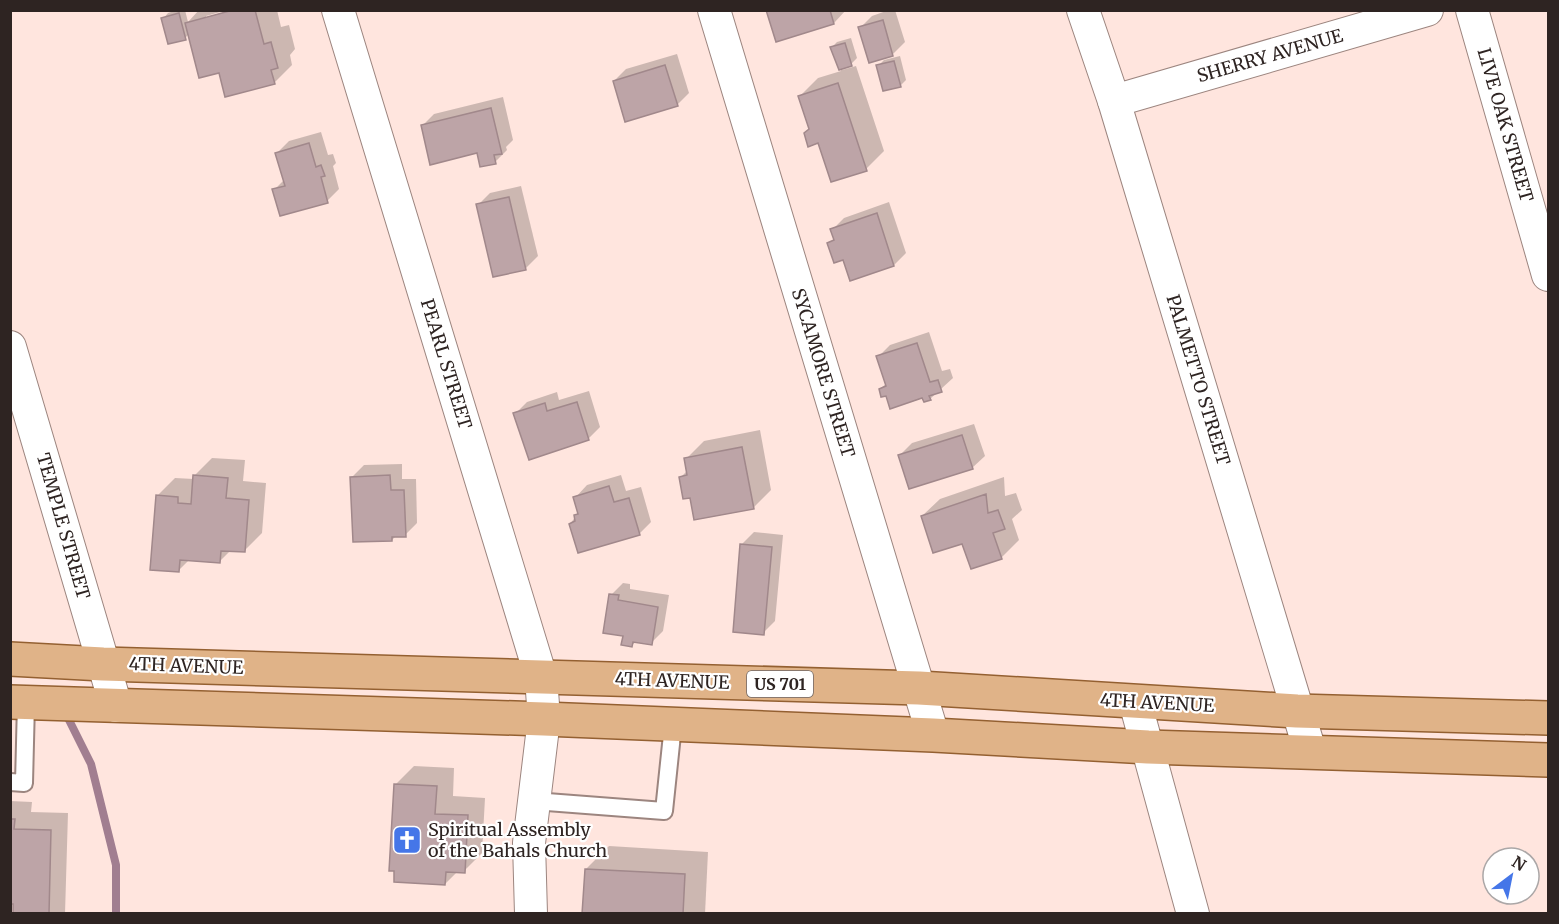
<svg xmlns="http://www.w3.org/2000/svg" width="1559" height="924" viewBox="0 0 1559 924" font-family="Merriweather,serif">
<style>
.shadow{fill:#0003}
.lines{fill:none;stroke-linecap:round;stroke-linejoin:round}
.stream{stroke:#a17e90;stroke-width:8}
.building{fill:#bda4a7;stroke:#a1888b;stroke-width:1.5}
.lane-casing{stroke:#9c857f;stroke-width:20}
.street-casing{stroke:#9c857f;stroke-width:34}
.primary-casing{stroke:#946031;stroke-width:36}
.lane{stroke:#fff;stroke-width:16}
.street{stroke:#fff;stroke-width:32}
.primary{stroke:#e0b388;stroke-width:33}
.labels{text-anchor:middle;stroke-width:4.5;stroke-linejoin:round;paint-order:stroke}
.shield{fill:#fff;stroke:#6d6664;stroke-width:1.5}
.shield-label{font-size:16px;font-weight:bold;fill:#2e2422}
.street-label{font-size:18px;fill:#2e2422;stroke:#fff}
.poi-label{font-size:18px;fill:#2e2422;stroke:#fff;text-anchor:start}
</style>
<rect width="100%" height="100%" fill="#ffe5de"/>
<g class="shadow">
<polygon points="177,10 185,10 188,22 199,10 227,10 206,16 206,19 239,10 277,10 281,27 289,25 295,49 290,55 292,65 274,83 220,71 189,34 185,38 163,19 168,13"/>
<polygon points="767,10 846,10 834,23"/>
<polygon points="889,10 895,10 905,42 893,54 870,61 860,28 872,16"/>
<polygon points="851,38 857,58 851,64 841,68 842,70 856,66 884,151 866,169 819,141 811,128 800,96 818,78 841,71 832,47 837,42"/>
<polygon points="677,54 689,93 677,105 614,81 626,69"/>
<polygon points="900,56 906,80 900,86 878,66 884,60"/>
<polygon points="503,97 513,140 506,147 507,150 495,162 478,151 422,126 434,114"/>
<polygon points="321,132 328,155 333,154 336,163 333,166 339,189 327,201 274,190 285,179 277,153 289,141"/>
<polygon points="521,186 538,256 526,268 478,205 490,193"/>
<polygon points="889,202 906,253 894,265 851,279 844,258 829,243 835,238 832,230 844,218"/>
<polygon points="929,332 942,371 950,369 953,378 930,399 923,396 887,394 880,389 887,383 878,357 890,345"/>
<polygon points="589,391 600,427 588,439 515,414 527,402 557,392 559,400"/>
<polygon points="974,424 985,456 972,468 900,455 912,443"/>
<polygon points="760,430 771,490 753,508 680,478 688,470 686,459 704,441"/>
<polygon points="212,458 245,460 243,481 266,483 262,533 244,551 231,550 219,562 190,559 178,571 157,496 175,478 194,479 194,476"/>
<polygon points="402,464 402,479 416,479 417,523 405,535 396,536 392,540 352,477 364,465"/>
<polygon points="621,475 626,491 641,487 651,522 639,534 570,524 579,512 575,498 587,485"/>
<polygon points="1004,477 1005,496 1016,493 1022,510 1012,519 1019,540 1001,558 922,516 940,499"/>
<polygon points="754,532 783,535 775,621 763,633 742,544"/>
<polygon points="623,583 630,584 630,589 669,595 663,631 651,643 637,641 632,645 624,635 611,595"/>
<polygon points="414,766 454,768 453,796 485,798 482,853 464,871 458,871 445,884 396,784"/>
<polygon points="10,801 32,802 31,812 68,813 65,914 14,914 14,903 10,903"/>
<polygon points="609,846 708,852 705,914 584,914 586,869"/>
</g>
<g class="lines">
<polyline class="stream" points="65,712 91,764 116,865 116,914"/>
</g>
<g class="building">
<polygon points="233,10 255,10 264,44 271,42 278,68 271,70 275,84 225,97 219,73 199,78 185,23"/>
<polygon points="766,10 830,10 834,24 776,42"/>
<polygon points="179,13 186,40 168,44 161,18"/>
<polygon points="883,20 893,56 869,63 858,27"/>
<polygon points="845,43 852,66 839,70 830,47"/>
<polygon points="894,61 901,87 883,91 876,65"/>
<polygon points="665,65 678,106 625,122 613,81"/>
<polygon points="838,83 867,171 831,182 818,143 808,147 804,133 809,129 798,96"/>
<polygon points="491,108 502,154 494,155 496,164 480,167 477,153 430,165 421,125"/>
<polygon points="309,143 316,167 321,165 325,176 321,177 328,203 280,216 272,189 285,186 275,153"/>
<polygon points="509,197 526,270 493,277 476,204"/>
<polygon points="877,213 894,266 850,281 843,260 834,263 827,243 834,240 830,229"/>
<polygon points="917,343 930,382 938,380 942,392 929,396 931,400 924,402 922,398 890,409 886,396 881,397 879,389 886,386 876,356"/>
<polygon points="577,402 589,440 529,460 513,413 545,403 547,411"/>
<polygon points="962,435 973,469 909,489 898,455"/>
<polygon points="742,447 754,509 694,520 690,498 683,499 679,477 687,475 684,458"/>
<polygon points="193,475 228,478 226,498 249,500 245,552 221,551 220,563 180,560 179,572 150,570 156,495 178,497 178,503 191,504"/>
<polygon points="390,475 391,490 404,490 406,537 392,537 392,541 353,542 350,477"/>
<polygon points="609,486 614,502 629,498 640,535 578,553 569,524 575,521 574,515 578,514 573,497"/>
<polygon points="986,494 988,513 998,510 1005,529 993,533 1002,559 971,569 962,544 933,553 921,516"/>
<polygon points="740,544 772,547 764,635 733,632"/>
<polygon points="609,594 619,595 618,600 658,607 652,645 633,642 632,647 621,645 623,636 603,633"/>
<polygon points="394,784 437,786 435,814 468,815 465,873 446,872 445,885 394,882 394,871 389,871"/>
<polygon points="10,819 15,819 14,829 51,830 49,914 13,914 13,904 10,904"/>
<polygon points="585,869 685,874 683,914 582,914"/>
</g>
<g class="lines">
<g class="lane-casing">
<g id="lane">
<polyline points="10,782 24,783 26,703"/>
<polyline points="534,801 664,811 673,725"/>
</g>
</g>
<g class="street-casing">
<g id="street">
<polyline points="338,10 541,677 544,719 529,843 531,914"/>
<polyline points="714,10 933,735"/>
<polyline points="1083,10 1114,101 1310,751"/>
<polyline points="1472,10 1548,275"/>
<polyline points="1114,101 1427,10"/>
<polyline points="10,347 116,706"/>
<polyline points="1135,702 1193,914"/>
</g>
</g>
<g class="primary-casing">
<g id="primary">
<polyline points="10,659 103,664 919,688 1297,711 1548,718"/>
<polyline points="10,702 544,719 933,735 1148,747 1548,760"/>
</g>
</g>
<use href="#lane" class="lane"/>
<use href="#street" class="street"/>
<use href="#primary" class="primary"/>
</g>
<defs>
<g id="church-square" transform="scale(1.5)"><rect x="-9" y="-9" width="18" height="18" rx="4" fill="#4576e8" stroke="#fff"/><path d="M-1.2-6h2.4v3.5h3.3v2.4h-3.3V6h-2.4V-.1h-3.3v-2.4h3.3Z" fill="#fff"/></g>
</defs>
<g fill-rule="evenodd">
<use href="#church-square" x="407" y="840"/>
</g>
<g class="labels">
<rect class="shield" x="747" y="671" width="66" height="26" rx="4.5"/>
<g class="shield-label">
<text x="780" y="690">US 701</text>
</g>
<g class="street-label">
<text transform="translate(1270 56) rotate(-16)" y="6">SHERRY AVENUE</text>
<text transform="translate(1505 125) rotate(74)" y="6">LIVE OAK STREET</text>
<text transform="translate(446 364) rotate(73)" y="6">PEARL STREET</text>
<text transform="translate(823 373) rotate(73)" y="6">SYCAMORE STREET</text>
<text transform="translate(1198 380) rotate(73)" y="6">PALMETTO STREET</text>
<text transform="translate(63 526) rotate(74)" y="6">TEMPLE STREET</text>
<text transform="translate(186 666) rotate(2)" y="6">4TH AVENUE</text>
<text transform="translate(672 681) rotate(2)" y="6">4TH AVENUE</text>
<text transform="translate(1157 703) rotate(3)" y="6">4TH AVENUE</text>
</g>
<g class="poi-label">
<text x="428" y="836">Spiritual Assembly<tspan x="428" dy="21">of the Bahals Church</tspan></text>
</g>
</g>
<rect width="1559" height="924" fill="none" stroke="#2e2422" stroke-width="24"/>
<g transform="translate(1511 876) rotate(32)"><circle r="28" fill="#ffffff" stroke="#aba7a7" stroke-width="1.5"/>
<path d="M0-4.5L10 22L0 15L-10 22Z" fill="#4576e8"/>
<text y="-9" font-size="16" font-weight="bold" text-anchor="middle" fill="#2e2422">N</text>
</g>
</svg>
